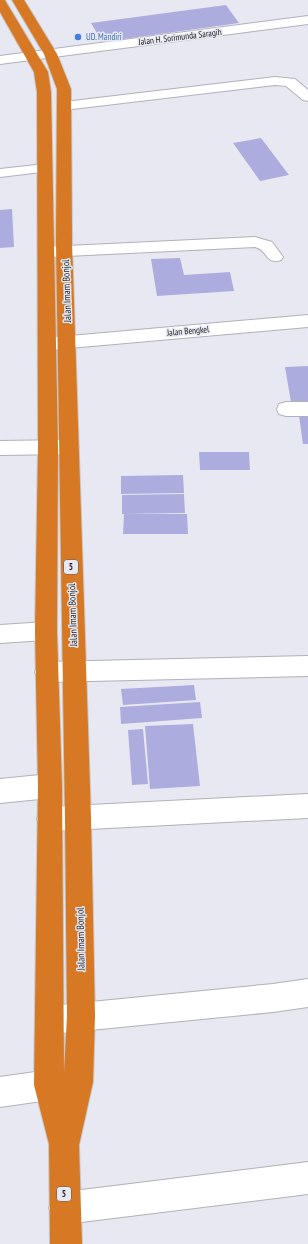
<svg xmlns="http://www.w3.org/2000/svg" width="308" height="1244" viewBox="0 0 308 1244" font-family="'PT Sans Narrow',sans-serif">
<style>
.building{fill:#acadde}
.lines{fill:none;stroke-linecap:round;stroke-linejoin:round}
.street-casing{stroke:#b0b1ba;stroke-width:2}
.highway-casing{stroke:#c8c8c9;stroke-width:2}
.street{fill:#fff;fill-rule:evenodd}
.highway{fill:#d77824;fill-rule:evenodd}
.shop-dot{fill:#3f7fe0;stroke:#e8e8f2;stroke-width:1.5}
.labels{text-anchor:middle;stroke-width:3;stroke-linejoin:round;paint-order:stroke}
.far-shop-label{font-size:9px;fill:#366cbe;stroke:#e8e8f2;text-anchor:start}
.far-street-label{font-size:9px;fill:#1b1b1f;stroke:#e8e8f2}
.shield{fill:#e8e8f2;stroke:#58585e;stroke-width:1}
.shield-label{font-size:9px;font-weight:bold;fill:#1b1b1f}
.street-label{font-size:10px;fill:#1b1b1f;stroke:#e8e8f2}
</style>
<rect width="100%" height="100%" fill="#e8e8f2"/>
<g class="building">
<polygon points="226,5 239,23 102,42 91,23"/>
<polygon points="261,138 289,175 260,181 233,143"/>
<polygon points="12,209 14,247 0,248 0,210"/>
<polygon points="180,258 184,275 230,272 234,291 157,296 151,259"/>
<polygon points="308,366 308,402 291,402 285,367"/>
<polygon points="308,415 308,444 303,444 299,416"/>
<polygon points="199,452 249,452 250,470 200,470"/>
<polygon points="183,475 184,493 121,494 121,476"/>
<polygon points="184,494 185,513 122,514 122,495"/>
<polygon points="124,514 187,514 188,534 123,534"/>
<polygon points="194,685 196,700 123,705 121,689"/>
<polygon points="200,702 202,718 121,724 120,707"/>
<polygon points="193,724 200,786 150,789 145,726"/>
<polygon points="143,729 148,784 132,785 128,730"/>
</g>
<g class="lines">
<g class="street-casing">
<g id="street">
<polygon points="308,16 308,24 0,64 0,56"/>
<polygon points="275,77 295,79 308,90 308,101 303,100 286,86 275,85 64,110 59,109 57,106 59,103 64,102"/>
<polygon points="45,164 50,165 52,168 50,171 0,177 0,169"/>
<path d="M255 237 272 242 283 257 281 260C265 265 268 250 255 247L46 257 40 255 38 252 40 249 46 247Z"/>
<polygon points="308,315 308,327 47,350 41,348 38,344 41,340 47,338"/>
<polygon points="286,402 308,402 308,416 286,416 279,414 277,409 279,404"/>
<polygon points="69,440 76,442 79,447 76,452 69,454 0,455 0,441"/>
<polygon points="46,622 54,624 57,631 54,638 46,640 0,643 0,625"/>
<polygon points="308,656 308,676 46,682 38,679 35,672 38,665 46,662"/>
<polygon points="50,774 59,778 62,786 59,794 50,798 0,803 0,779"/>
<polygon points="308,794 308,818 50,831 41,828 37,819 41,810 50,807"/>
<polygon points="308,979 308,1007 273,1012 50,1034 40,1030 36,1020 40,1010 50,1006 273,984"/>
<polygon points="49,1070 59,1075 64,1085 59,1095 49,1100 0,1107 0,1077"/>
<polygon points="308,1162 308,1194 65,1224 54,1219 49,1208 54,1197 65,1192"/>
</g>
</g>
<g class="highway-casing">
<polygon id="highway" points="0,0 5,0 6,2 48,72 51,92 58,447 57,631 62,786 64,1073 67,1016 65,818 56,242 57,89 44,54 12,0 24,0 57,54 71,89 72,242 91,818 95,1016 93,1082 79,1145 82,1244 50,1244 49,1144 34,1085 38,786 35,631 38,447 37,92 34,72 0,12"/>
</g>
<use href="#street" class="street"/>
<use href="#highway" class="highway"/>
</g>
<circle class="shop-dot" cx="78" cy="37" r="4"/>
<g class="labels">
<g class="far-shop-label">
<text x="86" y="40">UD. Mandiri</text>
</g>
<g class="far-street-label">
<text transform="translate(180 37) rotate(-7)" y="3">Jalan H. Sorimunda Saragih</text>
<text transform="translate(188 331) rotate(-5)" y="3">Jalan Bengkel</text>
</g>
<g class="shield">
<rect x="64" y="560" width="14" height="14" rx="3"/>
<rect x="57" y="1187" width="14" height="14" rx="3"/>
</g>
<g class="shield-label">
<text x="71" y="570">5</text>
<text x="64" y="1197">5</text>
</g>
<g class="street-label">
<text transform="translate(66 291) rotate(-92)" y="4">Jalan Imam Bonjol</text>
<text transform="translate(72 615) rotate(-92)" y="4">Jalan Imam Bonjol</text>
<text transform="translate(80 939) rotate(-91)" y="4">Jalan Imam Bonjol</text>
</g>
</g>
</svg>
